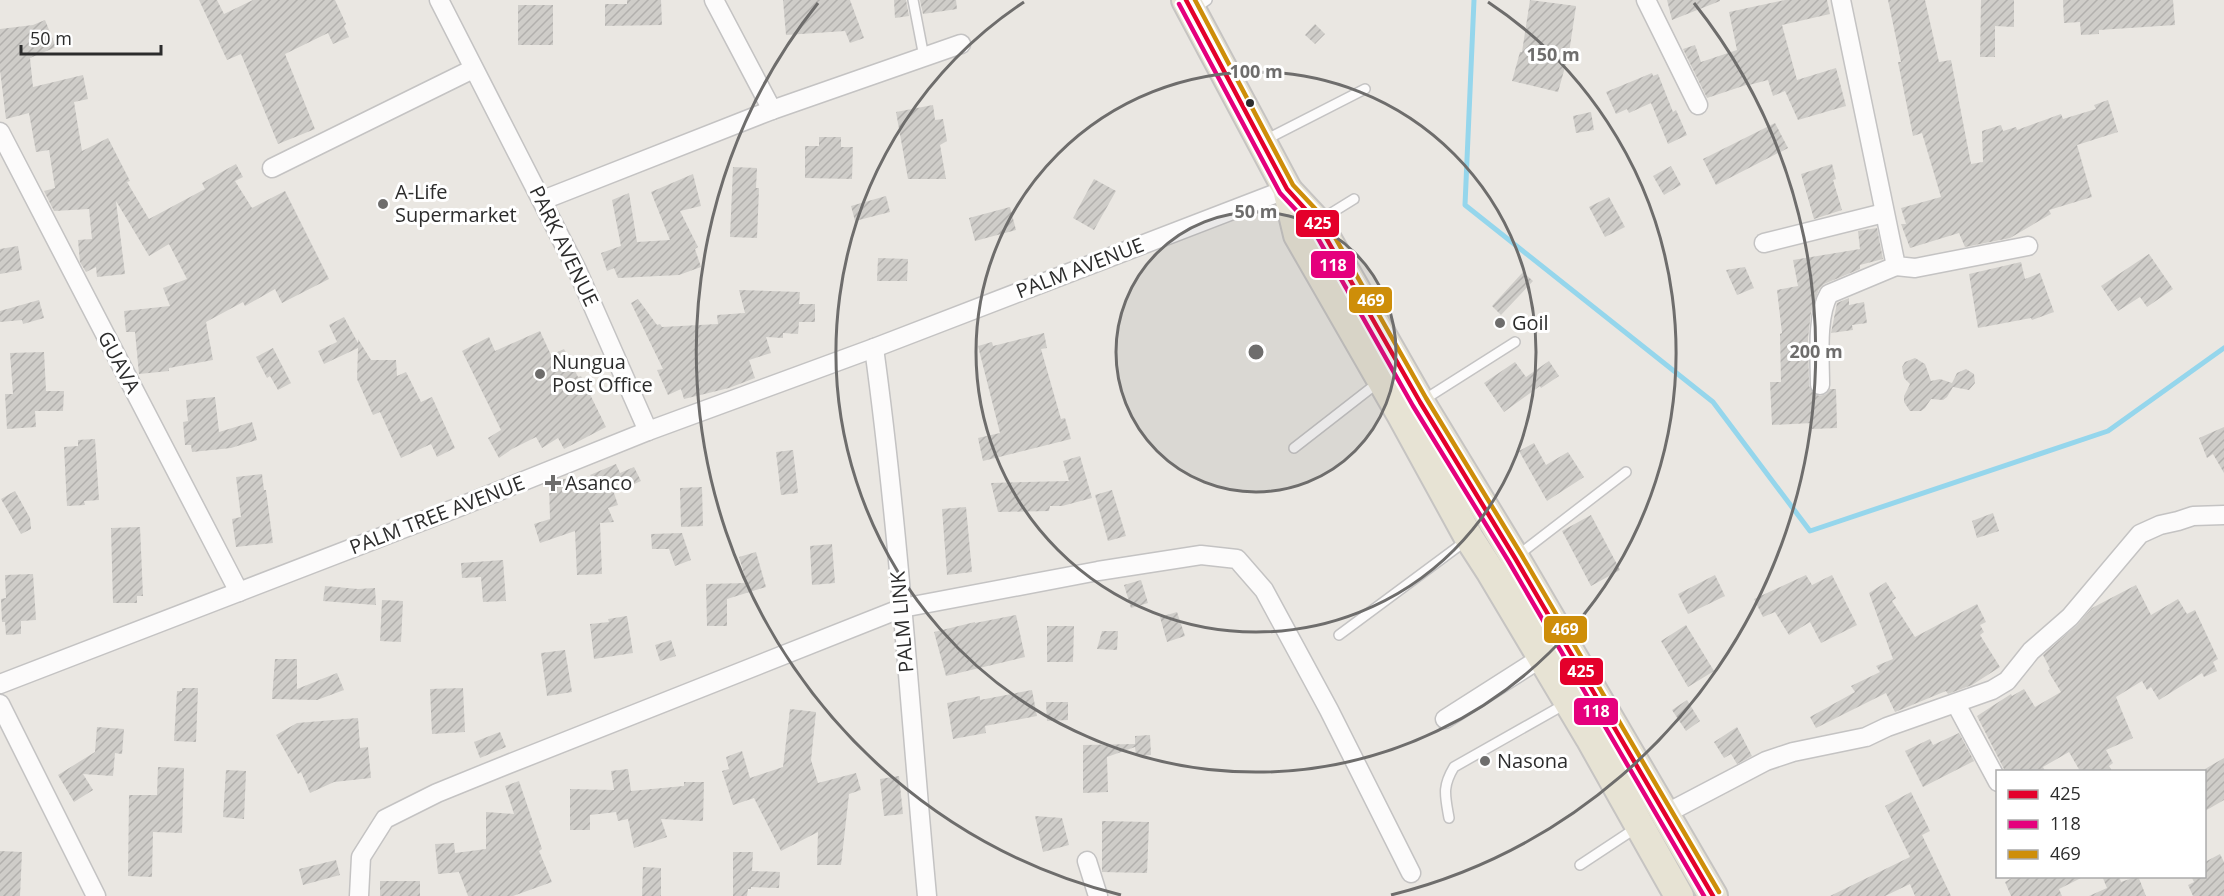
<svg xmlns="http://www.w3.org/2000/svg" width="2224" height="896" viewBox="0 0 2224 896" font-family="'Open Sans',sans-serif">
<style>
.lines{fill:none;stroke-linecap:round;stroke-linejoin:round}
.stream{stroke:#95d6ec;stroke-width:5}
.building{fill:url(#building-hatch)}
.service-casing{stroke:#c4c3c3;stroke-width:12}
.minor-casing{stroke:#c4c3c3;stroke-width:21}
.primary-casing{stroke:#c6c4c2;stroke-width:32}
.service{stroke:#fcfbfb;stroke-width:9}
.minor{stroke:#fcfbfb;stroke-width:18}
.primary{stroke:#e7e3d4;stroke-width:28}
.bus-1-casing{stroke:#fff;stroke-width:9}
.bus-2-casing{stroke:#fff;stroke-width:9}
.bus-3-casing{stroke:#fff;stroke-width:9}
.bus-1{stroke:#e4002b;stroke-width:4.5}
.bus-2{stroke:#e5007d;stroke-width:4.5}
.bus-3{stroke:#ce8e09;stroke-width:4.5}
.ring{fill:none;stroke:#6e6d6c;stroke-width:3}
.bus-dot{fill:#2c2c2c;stroke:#fff;stroke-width:2}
.poi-dot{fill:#6e6d6c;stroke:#fff;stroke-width:2}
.labels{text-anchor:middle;stroke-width:6;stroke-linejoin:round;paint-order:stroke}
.poi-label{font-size:20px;fill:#2c2c2c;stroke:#fff;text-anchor:start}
.street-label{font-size:20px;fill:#2c2c2c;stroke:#fff}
.centre{fill:#6e6d6c;stroke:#fff;stroke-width:3}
.ring-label{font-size:18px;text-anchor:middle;font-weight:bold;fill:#6e6d6c;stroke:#fff;stroke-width:6;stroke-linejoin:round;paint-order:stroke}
.line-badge{stroke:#fff;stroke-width:2}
.badge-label{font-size:16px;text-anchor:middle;font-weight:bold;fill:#fff}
</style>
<defs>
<pattern id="building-hatch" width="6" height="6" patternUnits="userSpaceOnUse" patternTransform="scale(1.5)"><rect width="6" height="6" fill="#cfcdc9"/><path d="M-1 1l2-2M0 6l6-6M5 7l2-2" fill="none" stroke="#b2b0ad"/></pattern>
</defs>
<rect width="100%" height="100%" fill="#eae7e2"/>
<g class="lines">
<polyline class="stream" points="1474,0 1465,205 1713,402 1810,531 2108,431 2224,348"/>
</g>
<g class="building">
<polygon points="199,0 217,0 224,14 253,0 335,0 346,24 344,26 349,37 333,44 328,33 285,54 315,129 278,144 241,54 227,60"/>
<polygon points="627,0 661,0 662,25 605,26 605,4 627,4"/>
<polygon points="783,0 850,0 864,38 850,43 845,31 786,35"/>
<polygon points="894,0 906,0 909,16 895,18"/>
<polygon points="920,0 956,0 957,9 923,14"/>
<polygon points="1530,0 1576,6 1569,53 1558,92 1512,81 1520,52 1522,52"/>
<polygon points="1667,0 1720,0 1720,1 1672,20"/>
<polygon points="1785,0 1827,0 1830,14 1782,25 1797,80 1836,68 1846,106 1798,120 1785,91 1773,96 1768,80 1749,85 1749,84 1707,98 1683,49 1695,45 1701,62 1737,50 1729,12"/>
<polygon points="1888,0 1925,0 1939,62 1951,60 1971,164 1983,162 1982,131 2001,125 2003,131 2016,127 2017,130 2061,114 2063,119 2096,109 2094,105 2108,100 2118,132 2077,145 2092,197 2049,210 2051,214 2010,238 1965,247 1959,233 1910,248 1901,224 1906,224 1901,208 1941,197 1922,133 1913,136 1898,62 1901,62"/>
<polygon points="1981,0 2014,0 2014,27 1995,26 1995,57 1980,57"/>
<polygon points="2063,0 2173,0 2175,25 2099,30 2099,34 2081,35 2080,22 2064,23"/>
<rect x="518" y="5" width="35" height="40"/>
<polygon points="45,20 56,47 30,58 33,87 83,75 88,99 74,102 82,151 108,138 130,181 127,182 149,219 205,189 202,183 236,164 243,177 235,181 252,208 285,191 329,279 282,303 275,289 245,306 243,302 206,322 213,360 169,368 169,371 139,374 135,332 126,332 124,311 170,306 163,288 187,279 169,244 149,256 116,201 125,274 97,277 96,267 86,272 80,262 78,240 92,239 89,209 54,211 44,191 55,188 49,150 36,152 29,113 6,119 0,70 0,29 33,25"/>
<polygon points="1315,24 1325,34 1315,44 1305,35"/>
<polygon points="1652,73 1653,76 1658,74 1673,112 1676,110 1687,135 1668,144 1651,103 1629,113 1627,109 1616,114 1606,92"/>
<polygon points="933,105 935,120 943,119 947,141 940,145 946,179 908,179 896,112"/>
<polygon points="1591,112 1594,130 1576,133 1573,116"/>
<polygon points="1775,123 1788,148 1716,185 1703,159"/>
<polygon points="819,137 841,137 841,147 853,147 852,179 805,178 805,146 819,146"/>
<polygon points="1832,164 1836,179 1833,180 1842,210 1814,219 1801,174"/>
<polygon points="1671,166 1681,185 1664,195 1653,176"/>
<polygon points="733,167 757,168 756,188 759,188 757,238 730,237"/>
<polygon points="693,174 701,206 680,211 698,247 695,249 701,267 679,275 618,278 614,268 607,271 601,253 621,246 612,200 629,193 637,242 670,240 651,192"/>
<polygon points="1094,179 1116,191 1094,230 1073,218"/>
<polygon points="886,196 890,212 855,221 851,206"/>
<polygon points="1609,197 1625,227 1605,237 1589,207"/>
<polygon points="1010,207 1016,230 975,241 969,218"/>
<polygon points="1877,228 1883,259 1860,265 1860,269 1824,284 1819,289 1811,312 1808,338 1809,386 1814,394 1820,396 1826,394 1830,389 1836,389 1837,428 1812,429 1812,423 1772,425 1770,382 1781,382 1780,334 1782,333 1777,290 1798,286 1793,260 1860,249 1858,231"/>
<polygon points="18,246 22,270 0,274 0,249"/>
<polygon points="2149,254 2173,289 2147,307 2140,297 2118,311 2101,286"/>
<polygon points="878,258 908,259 907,281 877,281"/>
<polygon points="2021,262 2025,279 2040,273 2054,312 2032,320 2031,318 1978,328 1969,274"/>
<polygon points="1745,267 1754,288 1737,295 1726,270"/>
<polygon points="1523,272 1533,281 1501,315 1492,306"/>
<polygon points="739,290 800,292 799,304 815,304 815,322 799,322 798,334 783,333 783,338 766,337 771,353 749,360 755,378 729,388 684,399 681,389 668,395 657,370 663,369 631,303 638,299 657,325 660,324 662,327 718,324 717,315 745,313"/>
<polygon points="1849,298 1849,305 1864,302 1867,323 1852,325 1853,330 1831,333 1837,303"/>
<polygon points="39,300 44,318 23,324 22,320 0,322 0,311"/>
<polygon points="344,317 358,343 358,339 371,360 396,360 397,376 406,372 421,402 432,397 455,448 437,457 431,444 401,458 380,412 373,415 357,379 358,348 324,364 318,351 337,342 329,325"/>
<polygon points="540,331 551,355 564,349 578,377 581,376 606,427 564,449 558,438 542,448 536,437 512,449 499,458 488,438 501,430 462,351 489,337 495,351"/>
<polygon points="1044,333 1047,348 1041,349 1061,419 1065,418 1071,439 983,461 978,438 1000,433 978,346 992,342 993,346"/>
<polygon points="273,348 291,383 278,390 270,376 267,378 256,357"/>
<polygon points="44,352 46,391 64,391 63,411 35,411 36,427 7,429 5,394 13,394 10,353"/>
<polygon points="1915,358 1925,364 1931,381 1940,379 1952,383 1957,373 1966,369 1974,374 1975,383 1969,390 1953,387 1947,397 1943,400 1931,399 1925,408 1921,411 1910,411 1904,402 1904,396 1910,384 1904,378 1902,367 1905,362"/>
<polygon points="1549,361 1559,376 1541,388 1540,386 1504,412 1484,383 1515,362 1526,377"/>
<polygon points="215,397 219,432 252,422 257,440 231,448 192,452 191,445 185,445 183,422 188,421 186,400"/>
<polygon points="2224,427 2224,473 2213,454 2207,458 2199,438"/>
<polygon points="95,439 99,500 84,501 85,505 67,506 64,447 78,446 78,440"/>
<polygon points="1534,443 1546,465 1568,452 1584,477 1547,501 1519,451"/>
<polygon points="793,450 798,493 781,495 776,452"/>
<polygon points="1080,456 1092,498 1062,506 1050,506 1049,511 998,512 991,483 1069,481 1063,461"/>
<polygon points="616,464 620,473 634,467 641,481 614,493 618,505 608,508 614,522 600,523 602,574 577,575 575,531 540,543 534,524 550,519 549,483 560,479 592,478 590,475"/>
<polygon points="262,474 264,490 266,490 273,543 236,547 232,519 241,517 236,477"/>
<polygon points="702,487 703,526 681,527 680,488"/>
<polygon points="1112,490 1126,536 1108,541 1095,495"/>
<polygon points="15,491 30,518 31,529 21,534 1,499"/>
<polygon points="966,507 972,572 947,575 942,509"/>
<polygon points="1993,513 1999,531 1977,538 1972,521"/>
<polygon points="1591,515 1620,570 1591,586 1562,531"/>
<polygon points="140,527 143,596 137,596 137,603 113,603 111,528"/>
<polygon points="682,533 691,560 675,566 669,549 652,549 651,534"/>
<polygon points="832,544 835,583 812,585 810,546"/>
<polygon points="756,552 766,587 727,599 727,626 707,626 706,584 747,583 739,557"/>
<polygon points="503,560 506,601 483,602 481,577 462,578 461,563"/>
<polygon points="33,574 36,620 21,621 21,634 6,635 5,622 2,622 1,599 6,598 5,575"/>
<polygon points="1715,575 1725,596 1688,614 1678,594"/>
<polygon points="1806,575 1812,585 1832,575 1857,625 1821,643 1810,622 1789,635 1775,612 1763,617 1754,599"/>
<polygon points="1141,580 1148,603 1131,608 1124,585"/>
<polygon points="1886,582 1896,598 1892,601 1915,637 1977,604 1986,622 1980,625 1984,632 1980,635 2000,667 1972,685 1948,694 1946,691 1895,712 1886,693 1816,728 1810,717 1855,692 1851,686 1880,672 1876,666 1893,659 1869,593"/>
<polygon points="2136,585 2151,615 2178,599 2187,614 2195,610 2218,659 2213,662 2217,671 2204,677 2202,673 2159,700 2151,687 2147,690 2142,681 2116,697 2133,738 2106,750 2113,763 2109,766 2112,771 2080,771 2069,752 2043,767 2045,771 2005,771 1977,716 2011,694 2012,696 2024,689 2035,707 2061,692 2048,671 2050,669 2043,655 2077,625 2092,608"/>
<polygon points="325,586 358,589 375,588 376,605 323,601"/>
<polygon points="382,600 403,601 401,642 380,641"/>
<polygon points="1177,612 1185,636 1167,642 1160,617"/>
<polygon points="1016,615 1025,657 946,676 934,632 975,622 975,623"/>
<polygon points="627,616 633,653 594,659 590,624 609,622 608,619"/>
<polygon points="1686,625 1714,671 1688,687 1661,641"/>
<polygon points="1047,626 1074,626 1073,662 1047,662"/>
<polygon points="1102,631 1118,631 1117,650 1097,649"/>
<polygon points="671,640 676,656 660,661 655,645"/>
<polygon points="565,650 572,692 547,696 541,653"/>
<polygon points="275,659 297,659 297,689 337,673 344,690 317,700 272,699"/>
<polygon points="182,688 198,688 196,742 174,741 177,691 182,691"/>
<polygon points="463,688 465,732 432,734 430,689"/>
<polygon points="1032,690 1037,716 985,726 986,733 953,739 947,703 980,696 980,700"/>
<polygon points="1687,700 1700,721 1686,731 1672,710"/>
<polygon points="1046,702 1068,702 1068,720 1047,721"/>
<polygon points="790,709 816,712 811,760 818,783 856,773 861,790 849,794 841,865 817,865 818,832 781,851 754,798 733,805 722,771 729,769 726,757 742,751 750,778 783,767"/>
<polygon points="358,718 360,748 368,747 371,778 334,782 310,793 301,772 298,774 276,735 297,723"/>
<polygon points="97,727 124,729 122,754 115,753 113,776 83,774 93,790 74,802 58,775 95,752"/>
<polygon points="1737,727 1752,756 1737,764 1731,754 1724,758 1714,742"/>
<polygon points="500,732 506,747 480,758 474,742"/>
<polygon points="1959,733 1974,761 1923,787 1905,751 1930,739 1933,745"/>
<polygon points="1150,735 1151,755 1136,756 1135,747 1107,757 1108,792 1083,793 1083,745 1135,744 1135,736"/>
<polygon points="2224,758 2224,800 2205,811 2205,769"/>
<polygon points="158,767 184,768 182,833 153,832 152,877 128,876 129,795 157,795"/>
<polygon points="628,769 631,791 684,786 684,782 704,782 703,821 661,819 667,837 634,848 628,819 618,821 616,812 590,815 590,830 570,830 570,789 614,790 611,771"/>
<polygon points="226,770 246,771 244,819 223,817"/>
<polygon points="899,776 903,814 884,816 880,779"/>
<polygon points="519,781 542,849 539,851 552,882 513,896 468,896 459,872 438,874 435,844 454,843 455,853 486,849 486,812 514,814 505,786"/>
<polygon points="1911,792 1930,831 1922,835 1951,896 1915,896 1910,884 1885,896 1830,896 1910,857 1885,806"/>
<polygon points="1035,816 1062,818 1069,845 1043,852"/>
<polygon points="1102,821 1149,822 1147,873 1102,872"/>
<polygon points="0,851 22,852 20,896 0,896"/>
<polygon points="733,852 753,852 752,871 780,872 779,888 751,887 751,889 748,889 747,896 733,896"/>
<polygon points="2220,854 2224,862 2224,896 2193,896 2188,885 2194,882 2191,876 2205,876 2205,862"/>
<polygon points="336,860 340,875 303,885 299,869"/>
<polygon points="643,867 661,868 661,896 642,896"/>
<polygon points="2015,876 2085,876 2059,889 2062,896 2011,896 2005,882"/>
<polygon points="2102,876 2119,876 2121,882 2138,876 2146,896 2089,896 2107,888"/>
<rect x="380" y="881" width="40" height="15"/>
</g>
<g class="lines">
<g class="service-casing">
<g id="service">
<polyline points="913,0 924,57"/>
<polyline points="1194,9 1207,0"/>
<polyline points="1265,140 1365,89"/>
<polyline points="1320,220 1354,199"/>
<polyline points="1422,401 1515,342"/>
<polyline points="1294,448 1380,381"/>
<polyline points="1517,556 1626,472"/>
<polyline points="1339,635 1467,540"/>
<path d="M1449 818C1445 795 1442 787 1454 767L1567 703"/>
<polyline points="1580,865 1636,828"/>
</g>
</g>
<g class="minor-casing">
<g id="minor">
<polyline points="439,0 577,270 648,431"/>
<polyline points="714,0 772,110"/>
<polyline points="1646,0 1698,105"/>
<polyline points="1841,0 1896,266 1915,268 2028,246"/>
<polyline points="0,132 239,592"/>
<polyline points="272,168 473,69"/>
<polyline points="543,200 772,110 961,44"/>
<polyline points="1764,243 1884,213"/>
<path d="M874 348C899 529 910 713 927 896"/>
<path d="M1820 385C1820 359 1816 316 1829 294L1896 266"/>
<polyline points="0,684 459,507 648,431 874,348 1287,189"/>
<polyline points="0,704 96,896"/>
<polyline points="1956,704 1998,782"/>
<polyline points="1445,719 1541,658"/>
<polyline points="1665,814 1766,761 1793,752 1866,737 1887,727 1992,690 2007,681 2031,651 2070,617 2140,534 2160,525 2178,521 2193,516 2224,515"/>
<polyline points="1087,861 1098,896"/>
<polyline points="359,896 361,857 385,819 437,793 506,765 902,608 1098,571 1201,555 1237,559 1264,590 1329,710 1411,873"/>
</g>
</g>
<g class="primary-casing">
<g id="primary">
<polyline points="1186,0 1287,189 1298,235 1401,414 1469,538 1491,572 1590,738 1679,896"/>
<polyline points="1289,192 1317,222 1420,402 1515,558 1713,896"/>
</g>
</g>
<use href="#service" class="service"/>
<use href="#minor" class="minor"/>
<use href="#primary" class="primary"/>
<g class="bus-1-casing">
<polyline id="bus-1" points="1186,0 1287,189 1317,222 1420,402 1515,558 1713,896"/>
</g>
<g class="bus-2-casing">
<polyline id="bus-2" points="1179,4 1280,193 1311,226 1413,406 1509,562 1704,896"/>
</g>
<g class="bus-3-casing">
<polyline id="bus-3" points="1195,0 1293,185 1324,218 1426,398 1521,554 1719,892"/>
</g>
<use href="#bus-1" class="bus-1"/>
<use href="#bus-2" class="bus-2"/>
<use href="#bus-3" class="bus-3"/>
</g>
<circle cx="1256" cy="352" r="140" fill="#6e6d6c" fill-opacity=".12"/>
<g class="ring">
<circle cx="1256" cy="352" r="140"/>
<circle cx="1256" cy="352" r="280"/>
<path d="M1488 2A420 420 0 1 1 1024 2"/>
<path d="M1121 895A560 560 0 0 1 818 3M1694 3A560 560 0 0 1 1391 895"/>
</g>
<circle class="bus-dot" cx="1250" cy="103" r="5"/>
<g class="poi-dot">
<circle cx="383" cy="204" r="6"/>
<circle cx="1500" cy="323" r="6"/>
<circle cx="540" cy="374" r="6"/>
<path d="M550 474h6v6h6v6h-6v6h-6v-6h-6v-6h6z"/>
<circle cx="1485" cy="761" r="6"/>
</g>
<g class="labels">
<g class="poi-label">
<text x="395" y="199">A-Life<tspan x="395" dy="23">Supermarket</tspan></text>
<text x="1512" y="330">Goil</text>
<text x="552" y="369">Nungua<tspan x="552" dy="23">Post Office</tspan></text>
<text x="565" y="490">Asanco</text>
<text x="1497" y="768">Nasona</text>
</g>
<g class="street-label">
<text transform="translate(564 246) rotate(64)" y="7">PARK AVENUE</text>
<text transform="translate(1080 268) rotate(-21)" y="7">PALM AVENUE</text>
<text transform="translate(119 362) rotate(62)" y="7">GUAVA</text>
<text transform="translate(437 515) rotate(-21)" y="7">PALM TREE AVENUE</text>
<text transform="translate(902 622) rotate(-95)" y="7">PALM LINK</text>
</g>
</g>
<circle cx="1256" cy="352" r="9" class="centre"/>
<g class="ring-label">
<text x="1553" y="61">150 m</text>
<text x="1256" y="78">100 m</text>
<text x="1256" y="218">50 m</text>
<text x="1816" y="358">200 m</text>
</g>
<g class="line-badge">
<rect x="1295" y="209" width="45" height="29" rx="6" fill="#e4002b"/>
<rect x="1310" y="250" width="46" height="29" rx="6" fill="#e5007d"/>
<rect x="1348" y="286" width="45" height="28" rx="6" fill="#ce8e09"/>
<rect x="1543" y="615" width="45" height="29" rx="6" fill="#ce8e09"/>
<rect x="1559" y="657" width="45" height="29" rx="6" fill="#e4002b"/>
<rect x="1573" y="697" width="46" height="29" rx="6" fill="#e5007d"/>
</g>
<g class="badge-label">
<text x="1318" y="229">425</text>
<text x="1333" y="271">118</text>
<text x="1371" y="306">469</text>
<text x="1565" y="635">469</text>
<text x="1581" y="677">425</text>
<text x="1596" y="717">118</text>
</g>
<rect x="1996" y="770" width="210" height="108" fill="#ffffff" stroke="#ababab" stroke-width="1.5"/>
<rect x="2008" y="790" width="30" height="9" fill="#e4002b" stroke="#ababab" stroke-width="1.5"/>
<text x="2050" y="800" font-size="18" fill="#2c2c2c">425</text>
<rect x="2008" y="820" width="30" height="9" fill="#e5007d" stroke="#ababab" stroke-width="1.5"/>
<text x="2050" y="830" font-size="18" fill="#2c2c2c">118</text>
<rect x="2008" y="850" width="30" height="9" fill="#ce8e09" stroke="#ababab" stroke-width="1.5"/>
<text x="2050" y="860" font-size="18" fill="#2c2c2c">469</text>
<path d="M21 45v9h140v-9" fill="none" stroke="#2c2c2c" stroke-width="3"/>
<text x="30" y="45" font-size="18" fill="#2c2c2c" stroke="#ffffff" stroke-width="4.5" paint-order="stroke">50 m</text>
</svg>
